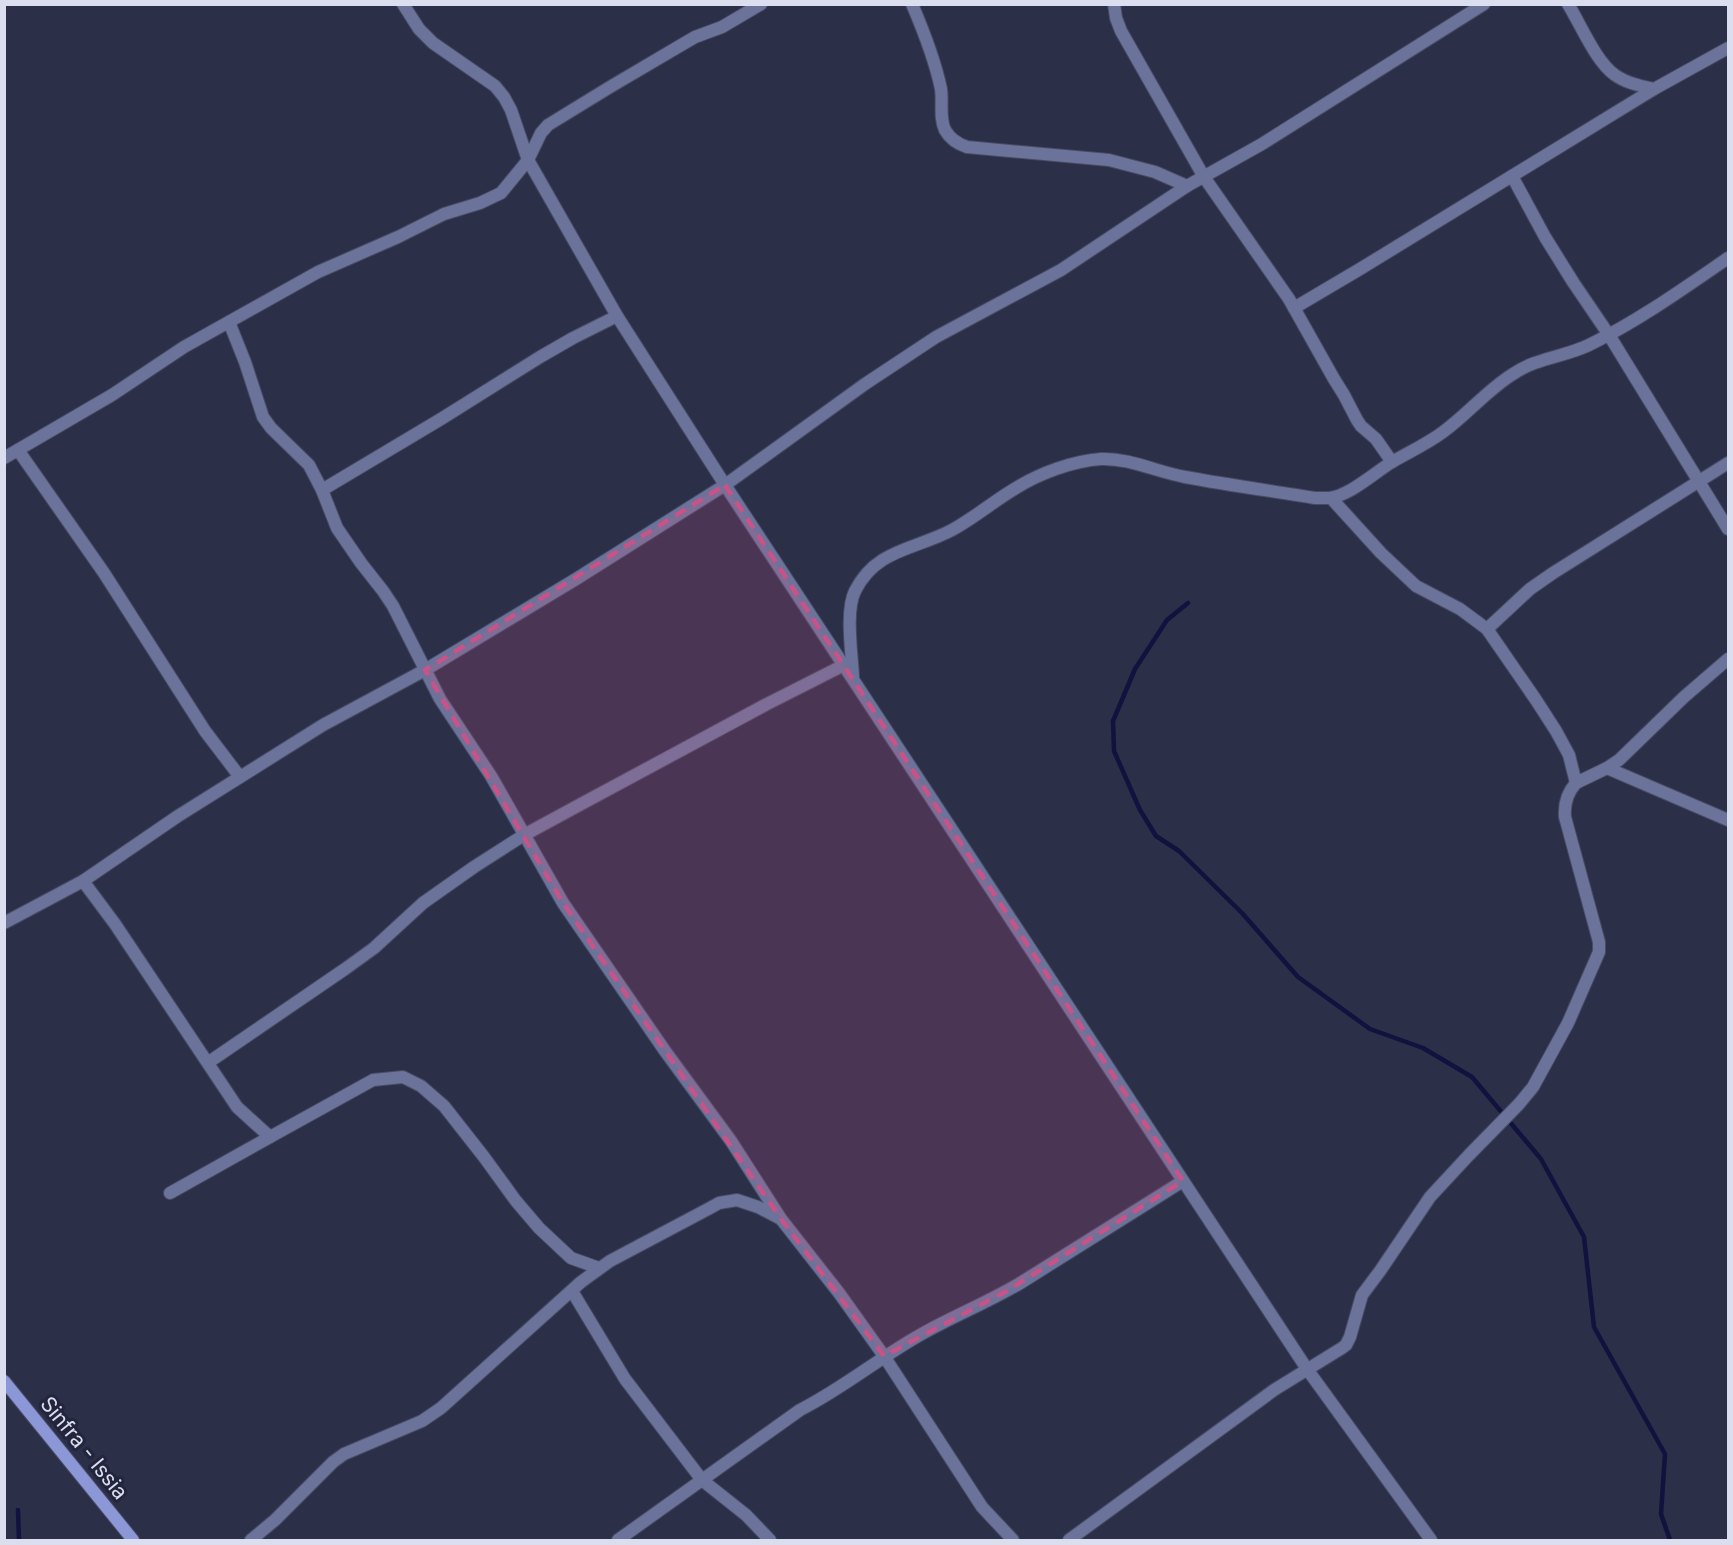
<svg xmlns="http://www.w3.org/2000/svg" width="1733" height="1545" viewBox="0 0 1733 1545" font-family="Inter,sans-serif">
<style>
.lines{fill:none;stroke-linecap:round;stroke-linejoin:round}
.stream{stroke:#11123e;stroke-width:4.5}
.minor-casing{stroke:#474b63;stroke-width:14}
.secondary-casing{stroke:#474b63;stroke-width:14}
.minor{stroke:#6b739b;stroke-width:12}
.secondary{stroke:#8c97d7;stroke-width:12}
.marked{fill:#c95387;fill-opacity:0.2;stroke:#c95387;stroke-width:4.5;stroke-dasharray:12 8;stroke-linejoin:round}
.labels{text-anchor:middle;stroke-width:6;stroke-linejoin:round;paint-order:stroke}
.street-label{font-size:21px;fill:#dadeee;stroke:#22253d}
</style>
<rect width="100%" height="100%" fill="#2b2f48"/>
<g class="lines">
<g class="stream">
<polyline points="1188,603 1167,620 1135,669 1113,721 1114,751 1140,810 1156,836 1179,851 1242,913 1298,977 1370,1029 1423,1048 1472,1077 1541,1159 1584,1237 1594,1327 1665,1454 1661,1514 1670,1540"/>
<polyline points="18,1510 19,1540"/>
</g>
<g class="minor-casing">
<g id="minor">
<polyline points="403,4 419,29 433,43 495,86 504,97 511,110 528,160 617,316 725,485 1307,1369 1431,1540"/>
<path d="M912 4C924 32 935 60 941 89 943 102 939 118 945 130 950 139 958 144 967 147L1109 160 1155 172 1187 186"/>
<polyline points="1114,4 1116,18 1121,31 1204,177 1289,299 1334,379 1344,395 1357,420 1361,426 1376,439 1392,462"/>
<path d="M1568 4C1581 25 1596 62 1615 75 1626 83 1641 86 1654 89L1728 48"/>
<polyline points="1512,176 1545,237 1573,282 1609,335 1728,529"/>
<polyline points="1294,308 1360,269 1654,89"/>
<polyline points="229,322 245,362 263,417 271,428 309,465 322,490 337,528 361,563 383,591 393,606 440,699 491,776 563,903 665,1051 731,1141 781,1219"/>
<polyline points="18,450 104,573 205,731 240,777"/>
<polyline points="4,458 112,395 184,347 318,272 398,237 444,214 480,203 501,193 528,160 541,133 548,125 610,87 683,44 695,37 722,27 761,4"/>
<polyline points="322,490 441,419 540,357 573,338 617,316"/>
<polyline points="1331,498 1381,553 1416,586 1460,609 1487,629"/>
<path d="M853 677C852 654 845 611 855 591 876 549 914 550 952 530 974 518 994 501 1016 488 1040 473 1073 461 1101 459 1130 458 1157 472 1185 477 1228 485 1272 491 1315 498 1320 498 1324 498 1329 498 1349 496 1374 473 1392 462 1409 452 1427 444 1443 432 1468 414 1487 390 1513 374 1536 358 1564 357 1589 345 1638 321 1683 289 1728 258"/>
<polyline points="1607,768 1728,820"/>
<polyline points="1576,783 1569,755 1556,731 1536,700 1487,629 1530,589 1553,573 1728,463"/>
<polyline points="83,881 115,924 237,1107 270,1137 373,1080 403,1077 421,1086 444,1106 484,1157 516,1201 539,1228 571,1258 599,1268"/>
<polyline points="4,923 83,881 178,816 323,725 425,670 576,579 725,485 865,384 936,337 1061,270 1187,186 1262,144 1484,4"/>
<polyline points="209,1062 345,969 374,948 423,903 474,867 524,835 583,803 767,704 844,665"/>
<polyline points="170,1193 270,1137"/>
<polyline points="572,1291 625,1379 702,1480 746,1515 770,1540"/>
<polyline points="251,1540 275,1520 333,1462 344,1454 422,1421 441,1408 581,1282 610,1261 710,1208 719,1203 737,1200 758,1207 781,1219 839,1293 884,1356 982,1507 1013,1540"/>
<path d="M618 1540 800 1410C842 1389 879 1358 920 1335 953 1316 989 1302 1022 1282L1183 1181"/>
<path d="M1069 1540 1274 1390 1342 1348 1346 1345 1350 1337 1362 1295 1380 1271 1430 1197 1469 1155 1519 1104 1533 1087 1568 1023 1599 952V942L1565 817C1564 805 1567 793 1576 783L1607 768 1619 760 1684 697 1728 659"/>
</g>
</g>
<g class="secondary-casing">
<polyline id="secondary" points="4,1381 133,1540"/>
</g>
<use href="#minor" class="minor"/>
<use href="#secondary" class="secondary"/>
</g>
<path class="marked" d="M725 485 1183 1181 1007 1291 884 1356 781 1219 563 903 425 670Z"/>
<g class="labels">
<g class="street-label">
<text transform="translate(84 1448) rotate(51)" y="7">Sinfra - Issia</text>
</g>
</g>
<rect width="1733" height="1545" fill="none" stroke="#dadeee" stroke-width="12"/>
</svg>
